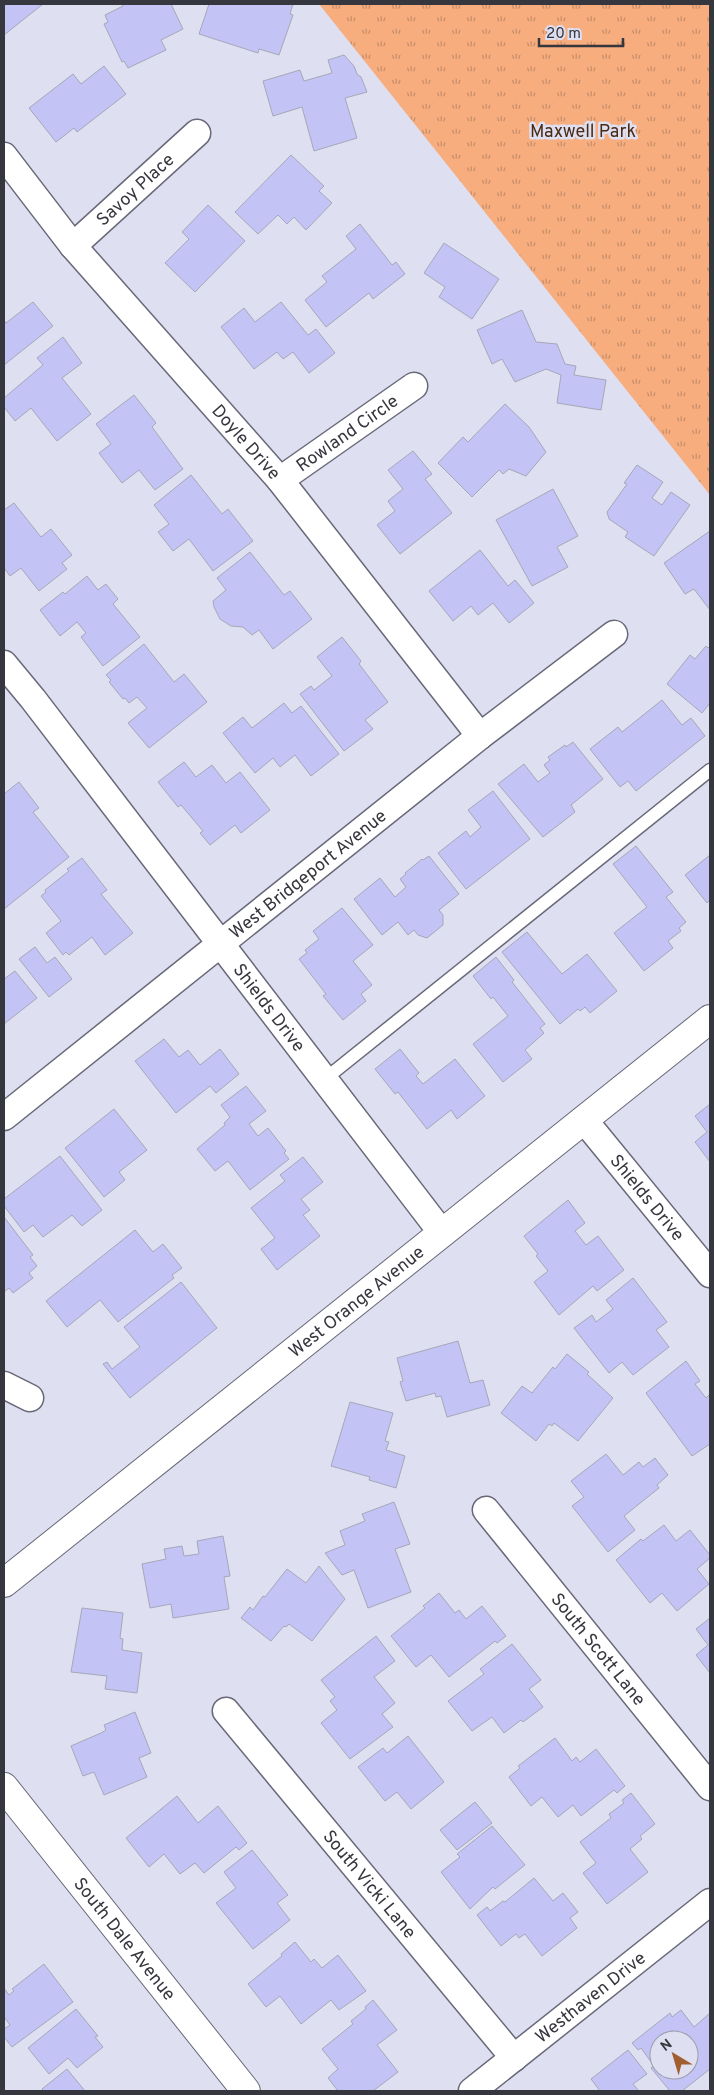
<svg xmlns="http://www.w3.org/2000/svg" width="714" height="2095" viewBox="0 0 714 2095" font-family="Overpass,sans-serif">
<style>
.park{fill:url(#park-tufts)}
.building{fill:#c3c3f6;stroke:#a6a7b8;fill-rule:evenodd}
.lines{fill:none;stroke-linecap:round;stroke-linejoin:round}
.lane-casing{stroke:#686878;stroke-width:15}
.street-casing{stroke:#686878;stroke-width:29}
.secondary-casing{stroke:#686878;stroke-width:30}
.lane{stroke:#fff;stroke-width:12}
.street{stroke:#fff;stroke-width:26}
.secondary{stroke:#fff;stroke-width:28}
.labels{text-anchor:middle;stroke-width:5;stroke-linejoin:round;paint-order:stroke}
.park-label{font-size:18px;fill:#4b2a14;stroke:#dedff1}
.street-label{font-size:18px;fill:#36363e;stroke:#dedff1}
</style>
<defs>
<pattern id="park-tufts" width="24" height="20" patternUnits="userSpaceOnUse" patternTransform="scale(1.25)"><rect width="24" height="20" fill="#f7ad7e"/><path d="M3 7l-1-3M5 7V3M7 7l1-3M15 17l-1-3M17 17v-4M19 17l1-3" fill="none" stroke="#c98e69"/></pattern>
</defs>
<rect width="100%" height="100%" fill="#dedff1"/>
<polygon class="park" points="319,4 710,4 710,495"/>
<g class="building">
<polygon points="4,4 43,4 4,35"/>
<polygon points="122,4 171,4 183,29 161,40 166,50 128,68 124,61 122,62 104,24 108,22 105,15 123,6"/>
<polygon points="209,4 293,4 290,14 293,15 279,55 259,49 258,53 199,34"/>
<polygon points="344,55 354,66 357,74 361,77 367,92 345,98 357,138 314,151 302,107 273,116 263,81 300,70 304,81 332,73 328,60"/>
<polygon points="104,66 126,94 77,132 74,128 56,142 29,108 73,74 81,84"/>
<polygon points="291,155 324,186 319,191 332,203 306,230 294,217 287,224 278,215 258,234 235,212"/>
<polygon points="208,205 245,241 195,292 165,263 189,239 182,232"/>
<polygon points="360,224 392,265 396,262 405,274 373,299 369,293 326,327 305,300 327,282 322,276 356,249 346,236"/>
<polygon points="444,243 499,279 472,319 439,297 445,287 424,273"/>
<polygon points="33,302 53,326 4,365 4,320 6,323"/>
<polygon points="281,302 308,335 316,329 335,353 309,373 293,352 283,359 277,352 254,369 221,327 244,308 255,322"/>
<polygon points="522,310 536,342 557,344 565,364 576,366 574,375 606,380 601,410 557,403 561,375 546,369 515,382 502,359 492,364 477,330"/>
<polygon points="63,337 82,363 62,378 91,414 57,441 31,408 15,421 4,407 4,398 43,365 37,358"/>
<polygon points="134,395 156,423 152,427 183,469 155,490 139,470 122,483 99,453 111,444 96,424"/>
<polygon points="505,404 529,427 546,452 526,476 509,469 503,474 499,470 472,497 438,463 463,437 468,442"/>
<polygon points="413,451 432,474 425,479 452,513 400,554 377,525 395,511 388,501 403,489 388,470"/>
<polygon points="637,465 663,482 652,498 662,505 671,492 690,505 654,556 625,537 628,532 609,519 607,512 627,484 624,483"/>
<polygon points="191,475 222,514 228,509 253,541 213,571 189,539 173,551 158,532 169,524 154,505"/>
<polygon points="553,489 578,536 557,547 568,567 532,586 496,520"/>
<polygon points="14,503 41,537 51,529 72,555 62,563 67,569 39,591 21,568 10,576 4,568 4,510"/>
<polygon points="710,531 710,610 694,589 685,594 664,563"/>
<polygon points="480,550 508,586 515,580 534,603 509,623 493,603 478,615 471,606 453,621 429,591"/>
<polygon points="250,552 284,595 290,591 312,619 273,649 259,630 252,635 243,627 231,626 220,619 214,607 213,601 226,590 217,578"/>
<polygon points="87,576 98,590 106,584 118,599 113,604 140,637 103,666 81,637 86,633 77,622 60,636 40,610 63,592 65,594"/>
<polygon points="342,637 361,661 359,664 388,702 365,720 373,729 344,751 300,694 311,686 314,690 332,676 317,657"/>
<polygon points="144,644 174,682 184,674 207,702 149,748 128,723 147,708 137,697 129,703 125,698 123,699 109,682 111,680 106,675"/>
<polygon points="706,646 708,648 710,646 710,703 702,713 667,684 690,655 695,659"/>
<polygon points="662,700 682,725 691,718 705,736 636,791 628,781 620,787 590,749 618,727 622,732"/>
<polygon points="284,703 292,713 301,706 339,754 311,776 295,755 280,767 273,758 255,773 223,733 243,717 252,728"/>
<polygon points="573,742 603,779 571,805 575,812 543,837 498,784 524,764 538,782 550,773 544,765 550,760 548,757 565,745 566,747"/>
<polygon points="184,762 196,777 212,765 226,783 240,772 270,810 241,833 235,825 210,845 200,833 203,831 181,805 178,807 158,782"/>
<polygon points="19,782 39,808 33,812 69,857 4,909 4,794"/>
<polygon points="493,791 530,839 466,889 438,853 466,831 470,837 481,827 468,810"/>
<polygon points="636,846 673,892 666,897 686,922 679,928 681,931 668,941 673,948 644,971 614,933 647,907 613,864"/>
<polygon points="710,855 710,900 707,903 685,875"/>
<polygon points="429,856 459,894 439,910 443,915 443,925 427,938 418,935 414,930 408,935 398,922 382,935 354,899 380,878 395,897 406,887 400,879 406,874 405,873 422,859 423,860"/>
<polygon points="82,858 107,890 101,894 133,933 105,955 92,937 69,955 66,952 63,955 46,933 61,921 41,896 46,892 45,890 69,871 67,869"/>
<polygon points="342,908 373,945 353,961 372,985 361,994 366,1001 343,1020 323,996 326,994 299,959 307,953 305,950 319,939 313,931"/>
<polygon points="527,932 562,974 587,954 617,991 590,1013 585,1007 580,1011 578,1009 560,1024 502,952"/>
<polygon points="35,947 47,963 55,957 72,979 49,997 19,959"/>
<polygon points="496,957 514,980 512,982 545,1024 540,1028 544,1033 525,1050 532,1059 503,1082 473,1044 508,1016 493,997 491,999 473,976"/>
<polygon points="15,971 37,998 4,1024 4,979"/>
<polygon points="164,1039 179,1057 188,1050 200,1065 220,1049 239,1074 216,1093 210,1086 176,1113 135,1061"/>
<polygon points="400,1049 419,1073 416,1076 423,1084 455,1059 485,1096 457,1119 451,1110 427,1129 398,1092 395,1094 375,1069"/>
<polygon points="246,1086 266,1111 249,1124 258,1136 268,1128 286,1151 284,1153 289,1159 250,1190 228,1161 215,1171 197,1149 225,1125 224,1123 230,1117 221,1105"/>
<polygon points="710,1104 710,1162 695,1142 707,1132 695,1116"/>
<polygon points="114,1109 147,1150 119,1172 125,1180 104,1197 65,1148"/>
<polygon points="60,1156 102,1210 82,1226 72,1215 43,1237 33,1225 24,1232 4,1206 4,1199"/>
<polygon points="303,1157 323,1182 301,1199 310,1210 303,1215 320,1236 277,1270 261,1249 275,1238 251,1208 285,1181 280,1175"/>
<polygon points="568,1200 585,1223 575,1231 586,1245 598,1236 624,1270 597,1291 593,1286 559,1315 534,1282 548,1271 536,1256 538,1254 524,1236"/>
<polygon points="4,1217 33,1255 30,1257 37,1266 29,1273 33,1278 13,1293 9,1288 4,1292"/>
<polygon points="135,1230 153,1252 163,1244 182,1268 172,1275 174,1278 118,1322 100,1300 67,1327 46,1301"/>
<polygon points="633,1278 667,1322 656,1330 669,1347 633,1375 622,1362 609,1373 574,1328 592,1315 596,1322 613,1309 606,1300"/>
<polygon points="181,1282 217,1328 130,1398 103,1364 107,1362 112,1369 140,1347 124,1327"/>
<polygon points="458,1341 470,1383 483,1380 490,1405 447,1417 441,1396 436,1397 435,1393 406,1401 400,1382 403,1381 397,1358"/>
<polygon points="567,1354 589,1372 587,1374 613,1398 578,1441 554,1423 552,1426 549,1424 536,1441 501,1413 522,1386 532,1393 553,1367 555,1369"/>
<polygon points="686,1361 700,1381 695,1384 706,1398 710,1394 710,1444 692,1456 646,1393"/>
<polygon points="350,1402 393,1413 385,1441 389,1442 386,1450 405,1456 396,1488 369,1480 370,1477 331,1466"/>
<polygon points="606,1454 623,1475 639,1462 643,1467 655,1458 668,1475 657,1485 659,1488 624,1516 635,1530 608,1552 572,1506 584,1497 571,1481"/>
<polygon points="394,1502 410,1544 395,1549 411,1592 368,1608 354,1570 342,1575 325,1553 345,1545 340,1531 365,1521 362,1514"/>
<polygon points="664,1525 676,1541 690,1530 710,1555 710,1558 697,1569 709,1584 677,1611 662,1593 650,1603 616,1560 641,1539 643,1541"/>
<polygon points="223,1536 230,1576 224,1577 229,1609 173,1618 171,1604 150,1608 142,1564 166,1559 164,1549 182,1546 184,1556 199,1554 197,1541"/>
<polygon points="319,1566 345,1599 312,1641 289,1624 286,1627 284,1626 271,1641 241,1618 250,1607 253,1610 263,1596 265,1597 287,1569 306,1583"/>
<polygon points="439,1593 455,1613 459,1610 466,1619 482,1606 506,1636 497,1643 495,1641 449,1677 431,1655 416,1667 391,1636 425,1608 423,1606"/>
<polygon points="82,1608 123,1613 120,1638 123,1639 122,1650 142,1653 137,1693 105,1689 107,1676 71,1672"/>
<polygon points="710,1618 710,1673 696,1655 708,1645 696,1629"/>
<polygon points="376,1636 395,1661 374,1677 395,1703 382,1714 393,1727 350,1759 321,1723 337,1710 330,1701 335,1697 321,1680"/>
<polygon points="512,1644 541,1680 529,1689 543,1707 523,1722 521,1720 504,1733 492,1717 472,1731 448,1701 484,1674 480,1669"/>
<polygon points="135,1712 151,1753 139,1758 147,1777 104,1795 94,1772 83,1776 71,1746 101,1733 106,1730 104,1725"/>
<polygon points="408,1736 444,1782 411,1809 397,1792 385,1801 358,1767 383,1748 387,1753"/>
<polygon points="555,1738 572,1761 576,1757 580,1762 596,1749 625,1786 617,1793 614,1790 581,1816 573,1805 558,1817 542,1797 531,1806 509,1777 520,1768 518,1766"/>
<polygon points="631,1793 655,1824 640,1836 642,1839 630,1849 648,1872 607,1904 583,1873 596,1863 580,1842 611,1818 609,1814 624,1803 622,1800"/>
<polygon points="177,1796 198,1823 218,1806 247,1843 239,1850 236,1847 204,1873 195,1863 180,1874 164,1854 149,1867 126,1838"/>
<polygon points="475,1802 492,1823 457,1850 440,1830"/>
<polygon points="492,1826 525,1865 495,1889 493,1887 470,1909 441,1872 460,1857 457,1854"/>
<polygon points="252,1850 288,1895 277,1903 290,1920 253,1949 216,1903 236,1888 224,1872"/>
<polygon points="534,1878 553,1901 563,1893 578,1912 570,1918 577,1928 542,1956 525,1934 519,1938 516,1934 501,1946 477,1915 487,1907 490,1911 503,1901 505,1902"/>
<polygon points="295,1942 311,1962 314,1959 322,1968 338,1955 366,1991 339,2010 331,2000 301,2024 280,1996 266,2007 248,1984 282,1956 281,1954"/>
<polygon points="44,1964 73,2002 12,2047 4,2037 4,2029 10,2025 4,2017 4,1988 9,1995 14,1991 12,1989"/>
<polygon points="373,2000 397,2030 377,2045 398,2072 373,2091 338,2091 328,2078 338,2069 322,2049 353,2024 351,2021 366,2009 365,2007"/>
<polygon points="76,2009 98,2036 95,2037 103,2047 77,2068 68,2058 49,2074 28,2048"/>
<path d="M681 2010 694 2027 710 2013V2069L682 2091H670L651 2068 654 2066 641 2048 638 2050 632 2043 670 2013 672 2017ZM659 2040H689V2070H659Z"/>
<polygon points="628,2050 647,2074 633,2084 639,2091 600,2091 591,2079"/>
<polygon points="67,2069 85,2091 44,2091 42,2089"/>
</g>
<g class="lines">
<g class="lane-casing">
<polyline id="lane" points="325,1079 710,770"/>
</g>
<g class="street-casing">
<g id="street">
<path id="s1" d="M4 156 73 246 280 480 480 736"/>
<path id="s2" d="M73 246 197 133"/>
<path id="s3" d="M280 480 414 386"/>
<path id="s4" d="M4 664 33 699 442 1233"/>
<path id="s5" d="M4 1117 480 736 614 634"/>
<path id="s6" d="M584 1120 710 1274"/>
<polyline points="4,1385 30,1398"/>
<path id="s7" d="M486 1510 710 1787"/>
<path id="s8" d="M226 1711 514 2058"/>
<path id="s9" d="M472 2091 710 1902"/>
</g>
</g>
<g class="secondary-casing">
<g id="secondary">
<path id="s10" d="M4 1583 710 1019"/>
<path id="s11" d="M4 1787 246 2091"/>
</g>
</g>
<use href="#lane" class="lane"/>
<use href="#street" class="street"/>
<use href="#secondary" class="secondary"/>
</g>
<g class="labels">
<g class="park-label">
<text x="583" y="137">Maxwell Park</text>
</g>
<g class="street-label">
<text dy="6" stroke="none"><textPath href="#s2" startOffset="84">Savoy Place</textPath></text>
<text dy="6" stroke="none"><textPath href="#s3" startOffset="82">Rowland Circle</textPath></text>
<text dy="6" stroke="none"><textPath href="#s1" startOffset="375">Doyle Drive</textPath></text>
<text dy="6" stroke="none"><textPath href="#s5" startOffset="389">West Bridgeport Avenue</textPath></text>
<text dy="6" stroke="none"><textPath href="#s4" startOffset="434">Shields Drive</textPath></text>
<text dy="6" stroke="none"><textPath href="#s6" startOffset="100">Shields Drive</textPath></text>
<text dy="6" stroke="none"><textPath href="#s10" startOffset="451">West Orange Avenue</textPath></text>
<text dy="6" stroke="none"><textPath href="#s7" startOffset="179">South Scott Lane</textPath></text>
<text dy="6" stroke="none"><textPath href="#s8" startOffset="225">South Vicki Lane</textPath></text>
<text dy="6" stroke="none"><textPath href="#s11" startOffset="194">South Dale Avenue</textPath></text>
<text dy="6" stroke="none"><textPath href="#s9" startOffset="151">Westhaven Drive</textPath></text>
</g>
</g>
<rect width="714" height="2095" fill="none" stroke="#36363e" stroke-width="10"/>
<g transform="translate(674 2055) rotate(322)"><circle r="24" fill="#dedff1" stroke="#9b9ba9"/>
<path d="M0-4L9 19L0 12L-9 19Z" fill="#a25e2f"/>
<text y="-8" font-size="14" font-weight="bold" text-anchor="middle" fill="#36363e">N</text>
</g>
<path d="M539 38v8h84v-8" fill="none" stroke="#36363e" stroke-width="2.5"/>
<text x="546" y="38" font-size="15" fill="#36363e" stroke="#dedff1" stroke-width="4" paint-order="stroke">20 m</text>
</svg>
